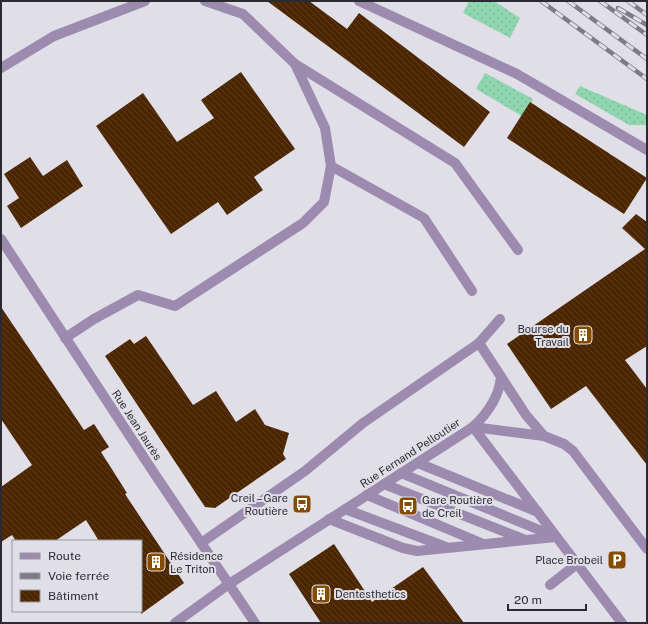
<svg xmlns="http://www.w3.org/2000/svg" width="648" height="624" viewBox="0 0 648 624" font-family="'Public Sans',sans-serif">
<style>
.grass{fill:url(#grass-dots)}
.building{fill:url(#building-back-hatch)}
.lines{fill:none;stroke-linecap:round;stroke-linejoin:round}
.minor{stroke:#9c8baf;stroke-width:10}
.rail-casing{stroke:#7c7c82;stroke-width:4.5}
.rail{stroke:#e0dfe8;stroke-width:3;stroke-dasharray:9;stroke-linecap:butt}
.labels{text-anchor:middle;stroke-width:4;stroke-linejoin:round;paint-order:stroke}
.poi-label{font-size:11px;fill:#2b2b2f;stroke:#e0dfe8;text-anchor:end}
.street-label{font-size:11px;fill:#2b2b2f;stroke:#e0dfe8}
</style>
<defs>
<pattern id="grass-dots" width="8" height="8" patternUnits="userSpaceOnUse"><rect width="8" height="8" fill="#8fd6b0"/><path d="M2 2h.1M6 6h.1" fill="none" stroke="#7cb898" stroke-width="1.8" stroke-linecap="round"/></pattern>
<pattern id="building-back-hatch" width="6" height="6" patternUnits="userSpaceOnUse"><rect width="6" height="6" fill="#4c2600"/><path d="M-1 5l2 2M0 0l6 6M5-1l2 2" fill="none" stroke="#5d3d1d"/></pattern>
</defs>
<rect width="100%" height="100%" fill="#e0dfe8"/>
<g class="grass">
<polygon points="469,1 494,1 520,18 510,38 463,13"/>
<polygon points="485,73 533,99 525,118 476,89"/>
<polygon points="580,86 647,115 647,126 645,125 629,125 575,94"/>
</g>
<g class="building">
<polygon points="267,1 309,1 347,29 359,13 490,112 464,147"/>
<polygon points="241,72 295,149 254,177 263,190 227,215 218,202 171,234 96,126 143,93 177,142 214,118 201,100"/>
<polygon points="530,102 647,178 624,214 507,138"/>
<polygon points="30,157 43,176 67,160 83,186 21,228 7,206 19,198 4,174"/>
<polygon points="636,214 647,222 647,346 625,360 647,389 647,465 586,386 551,409 507,344 645,249 622,228"/>
<polygon points="1,307 84,430 94,424 109,447 101,452 127,493 125,494 184,583 141,614 141,541 99,541 86,520 55,541 16,541 12,535 1,542 1,487 32,465 1,419"/>
<polygon points="146,336 193,405 216,391 236,422 255,409 265,425 289,433 283,454 286,459 215,508 205,507 105,356 130,339 134,344"/>
<polygon points="334,544 372,602 423,567 464,623 321,623 289,574"/>
</g>
<g class="lines">
<g class="minor">
<polyline points="359,1 517,74 647,150"/>
<polyline points="295,64 455,163 518,250"/>
<polyline points="1,68 54,36 145,1"/>
<polyline points="331,166 424,218 472,291"/>
<polyline points="1,239 154,473 255,623"/>
<polyline points="65,338 94,319 138,295 175,306 303,223 324,202 331,166 325,128 295,64 243,14 205,1"/>
<polyline points="479,343 500,319"/>
<polyline points="473,427 622,623"/>
<polyline points="473,427 544,436 564,444 573,451 647,549"/>
<polyline points="418,463 538,512"/>
<polyline points="401,473 554,536"/>
<polyline points="384,484 523,539"/>
<polyline points="367,495 481,543"/>
<polyline points="345,509 446,547"/>
<polyline points="329,519 403,548 417,551 556,537"/>
<polyline points="201,543 305,471 363,423 479,343 526,415 544,436"/>
<polyline points="550,585 577,564"/>
<path d="M175 623 229 584 473 427C488 413 499 397 501 377"/>
</g>
<g class="rail-casing">
<g id="rail">
<polyline points="541,1 647,79"/>
<polyline points="568,1 647,59"/>
<polyline points="600,1 647,35"/>
<polyline points="628,1 647,15"/>
<polyline points="618,8 647,25"/>
</g>
</g>
<use href="#rail" class="rail"/>
</g>
<defs>
<g id="building-square" transform="scale(1)"><rect x="-9" y="-9" width="18" height="18" rx="4" fill="#854c00" stroke="#e0dfe8"/><path d="M-4-6H4V6H1V3H-1V6H-4ZM-2.5-4.3h1.7v1.8h-1.7ZM.8-4.3h1.7v1.8H.8ZM-2.5-1h1.7V.8h-1.7ZM.8-1h1.7V.8H.8Z" fill="#fff"/></g>
<g id="bus-square" transform="scale(1)"><rect x="-9" y="-9" width="18" height="18" rx="4" fill="#854c00" stroke="#e0dfe8"/><path d="M-5-6H5V4H4V6H2V4H-2V6H-4V4H-5ZM-3.5-4V0h7V-4ZM-3.5 1.2v1.5H-2V1.2ZM2 1.2v1.5H3.5V1.2Z" fill="#fff"/></g>
<g id="parking-square" transform="scale(1)"><rect x="-9" y="-9" width="18" height="18" rx="4" fill="#854c00" stroke="#e0dfe8"/><path d="M-3.5-5.5H1a3.5 3.5 0 0 1 0 7H-1V5.5H-3.5ZM-1-3.4V-.6H.8a1.4 1.4 0 0 0 0-2.8Z" fill="#fff"/></g>
</defs>
<g fill-rule="evenodd">
<use href="#building-square" x="583" y="335"/>
<use href="#bus-square" x="302" y="504"/>
<use href="#bus-square" x="408" y="506"/>
<use href="#parking-square" x="617" y="560"/>
<use href="#building-square" x="156" y="562"/>
<use href="#building-square" x="321" y="594"/>
</g>
<g class="labels">
<g class="poi-label">
<text x="569" y="333">Bourse du<tspan x="569" dy="13">Travail</tspan></text>
<text x="288" y="502">Creil – Gare<tspan x="288" dy="13">Routière</tspan></text>
<text x="422" y="504" text-anchor="start">Gare Routière<tspan x="422" dy="13">de Creil</tspan></text>
<text x="170" y="560" text-anchor="start">Résidence<tspan x="170" dy="13">Le Triton</tspan></text>
<text x="603" y="564">Place Brobeil</text>
<text x="335" y="598" text-anchor="start">Dentesthetics</text>
</g>
<g class="street-label">
<text transform="translate(137 425) rotate(57)" y="4">Rue Jean Jaurès</text>
<text transform="translate(410 453) rotate(-33)" y="4">Rue Fernand Pelloutier</text>
</g>
</g>
<rect width="648" height="624" fill="none" stroke="#2b2b2f" stroke-width="4"/>
<rect x="12" y="540" width="130" height="72" fill="#e0dfe8" stroke="#98979e"/>
<rect x="20" y="553" width="20" height="6" fill="#9c8baf" stroke="#98979e"/>
<text x="48" y="560" font-size="12" fill="#2b2b2f">Route</text>
<rect x="20" y="573" width="20" height="6" fill="#7c7c82" stroke="#98979e"/>
<text x="48" y="580" font-size="12" fill="#2b2b2f">Voie ferrée</text>
<rect x="20" y="590" width="20" height="12" fill="url(#building-back-hatch)" stroke="#98979e"/>
<text x="48" y="600" font-size="12" fill="#2b2b2f">Bâtiment</text>
<path d="M508 604v6h78v-6" fill="none" stroke="#2b2b2f" stroke-width="2"/>
<text x="514" y="604" font-size="12" fill="#2b2b2f" stroke="#e0dfe8" stroke-width="3" paint-order="stroke">20 m</text>
</svg>
